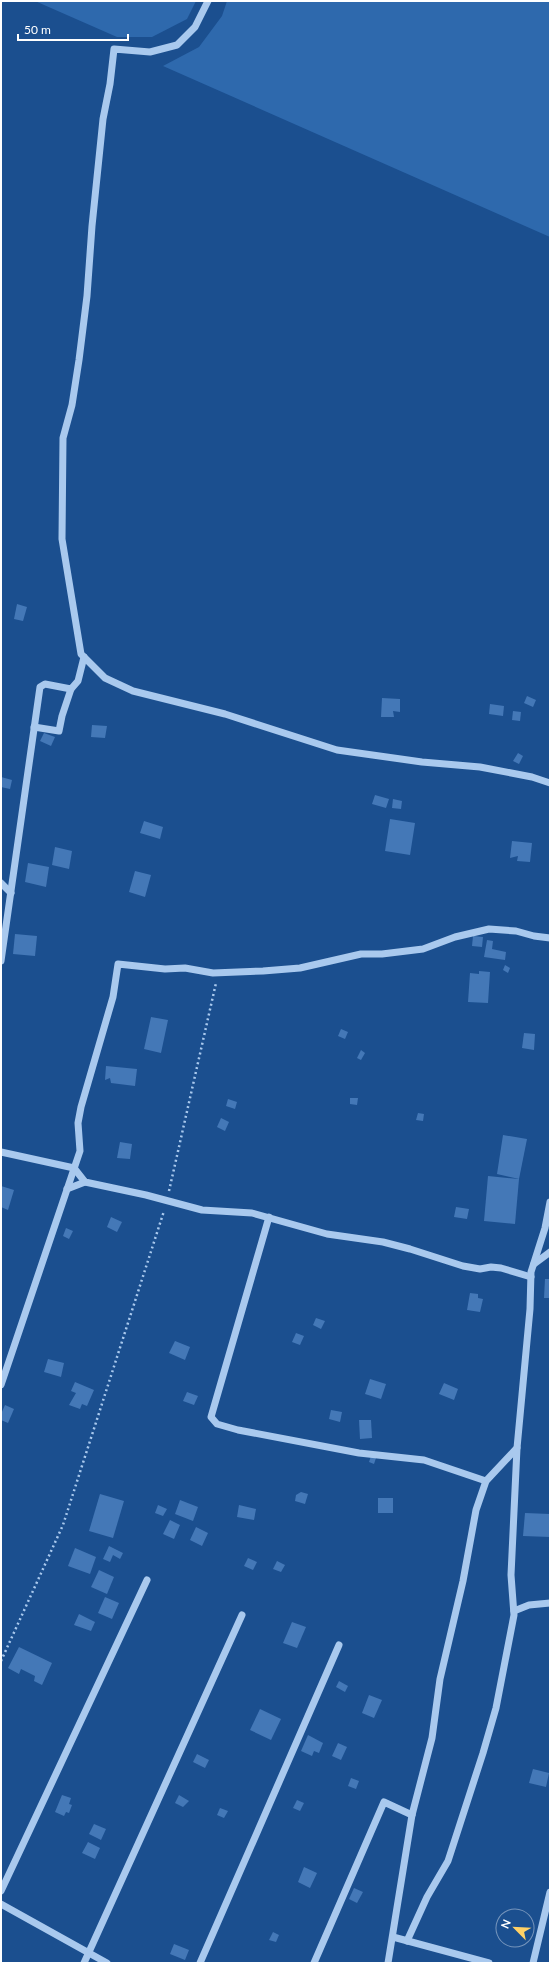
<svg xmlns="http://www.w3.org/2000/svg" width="551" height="1964" viewBox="0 0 551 1964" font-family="Lato,sans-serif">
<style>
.green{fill:#2e69ad}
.building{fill:#4478b7}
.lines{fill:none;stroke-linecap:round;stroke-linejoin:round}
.path{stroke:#a9c9ee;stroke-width:2.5;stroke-dasharray:2 3;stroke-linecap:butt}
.minor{stroke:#a9c9ee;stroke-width:7}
</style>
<rect width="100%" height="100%" fill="#1b4f8f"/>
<g class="green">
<polygon points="35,1 196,1 187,19 152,37 117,37"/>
<polygon points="227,1 550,1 550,237 163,66 199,47 222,16"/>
</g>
<g class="building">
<polygon points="17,604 27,607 23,621 14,619"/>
<polygon points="527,696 536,700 533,707 524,703"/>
<polygon points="382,698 400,699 400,712 393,711 394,717 381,717"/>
<polygon points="490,704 504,706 503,716 489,714"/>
<polygon points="513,711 521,712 520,721 512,720"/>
<polygon points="92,725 107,726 105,738 91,737"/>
<polygon points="44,733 55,737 51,746 40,741"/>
<polygon points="518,753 523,756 519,764 513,761"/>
<polygon points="1,777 12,780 10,789 1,787"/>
<polygon points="375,795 389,799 386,808 372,804"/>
<polygon points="393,799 402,801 401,809 392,808"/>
<polygon points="390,819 415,823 410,855 385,851"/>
<polygon points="144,821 163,827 160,839 140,833"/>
<polygon points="512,841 532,843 530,862 517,861 518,856 510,858"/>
<polygon points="55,847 72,851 69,869 52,865"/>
<polygon points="28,863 49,867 46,887 25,882"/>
<polygon points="135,871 151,875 145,897 129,892"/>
<polygon points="15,934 37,936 35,956 13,954"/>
<polygon points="473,936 483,937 482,947 472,946"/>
<polygon points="487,940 493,941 492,949 506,952 505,960 484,957"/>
<polygon points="505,965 510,968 508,973 503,970"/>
<polygon points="479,971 490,972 488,1003 468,1002 470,973 479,974"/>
<polygon points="151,1017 168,1020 161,1053 144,1049"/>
<polygon points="341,1029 348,1032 345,1039 338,1036"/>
<polygon points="524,1033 535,1034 534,1050 522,1048"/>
<polygon points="361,1050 365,1053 361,1060 357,1058"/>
<polygon points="106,1066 137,1069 135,1086 111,1083 110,1078 105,1080"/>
<polygon points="350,1098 358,1098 357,1105 350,1104"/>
<polygon points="228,1099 237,1102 235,1109 226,1106"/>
<polygon points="418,1113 424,1114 423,1121 416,1120"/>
<polygon points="221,1118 229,1122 225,1131 217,1127"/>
<polygon points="503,1135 527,1139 519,1179 497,1174"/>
<polygon points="120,1142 132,1144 130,1159 117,1158"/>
<polygon points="488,1176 519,1179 515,1224 484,1221"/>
<polygon points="1,1186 14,1190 8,1210 1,1207"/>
<polygon points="456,1207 469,1209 467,1219 454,1217"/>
<polygon points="111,1217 122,1222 117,1232 107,1227"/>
<polygon points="66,1228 73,1231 69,1239 63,1236"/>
<polygon points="545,1279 550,1279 550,1298 544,1298"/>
<polygon points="470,1293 478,1294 478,1298 483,1299 480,1312 467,1310"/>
<polygon points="316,1318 325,1321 321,1329 313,1325"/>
<polygon points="296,1333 304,1336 300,1345 292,1342"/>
<polygon points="175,1341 190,1347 185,1360 169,1353"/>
<polygon points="48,1359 64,1363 61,1377 44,1372"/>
<polygon points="370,1379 386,1384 381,1399 365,1394"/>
<polygon points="75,1382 94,1390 87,1406 82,1404 80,1409 69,1405 76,1393 71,1391"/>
<polygon points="444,1383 458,1389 454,1400 439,1394"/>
<polygon points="187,1392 198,1396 194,1405 183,1401"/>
<polygon points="5,1405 14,1409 8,1423 1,1420 1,1414"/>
<polygon points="331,1410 342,1412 340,1422 329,1419"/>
<polygon points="359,1420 371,1420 372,1438 360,1439"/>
<polygon points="371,1456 376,1458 374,1464 369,1462"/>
<polygon points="301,1492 308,1494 305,1504 295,1501 296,1495"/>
<polygon points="100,1494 124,1501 113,1538 89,1531"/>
<rect x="378" y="1498" width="15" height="15"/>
<polygon points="180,1500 198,1507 193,1521 175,1514"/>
<polygon points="158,1505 167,1509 163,1516 155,1513"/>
<polygon points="239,1505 256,1509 254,1520 237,1517"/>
<polygon points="525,1513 550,1514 550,1537 523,1536"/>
<polygon points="170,1520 180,1525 174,1539 163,1534"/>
<polygon points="196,1527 208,1533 202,1546 190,1540"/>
<polygon points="109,1546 123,1553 120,1559 113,1555 110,1562 103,1559"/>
<polygon points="75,1548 96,1557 90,1574 68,1566"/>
<polygon points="248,1558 257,1562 253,1570 244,1566"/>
<polygon points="277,1561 285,1565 281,1572 273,1569"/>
<polygon points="99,1570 114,1577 107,1594 91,1587"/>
<polygon points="105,1597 119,1603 112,1619 98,1613"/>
<polygon points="79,1614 95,1622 91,1631 74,1625"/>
<polygon points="292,1622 306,1627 297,1648 283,1643"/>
<polygon points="19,1647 52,1663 42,1685 34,1681 35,1676 21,1669 19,1674 8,1668"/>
<polygon points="339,1681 348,1686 345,1692 336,1687"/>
<polygon points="369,1695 382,1700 374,1718 362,1713"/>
<polygon points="260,1709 281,1719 271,1740 250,1730"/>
<polygon points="308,1735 323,1743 319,1753 314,1751 312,1756 301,1751"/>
<polygon points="338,1743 347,1747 341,1760 332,1756"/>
<polygon points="197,1754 209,1760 205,1768 193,1762"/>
<polygon points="533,1769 549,1773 546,1787 529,1783"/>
<polygon points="351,1778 359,1781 356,1789 348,1786"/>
<polygon points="62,1795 71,1798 69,1804 72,1805 69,1813 66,1812 64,1816 55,1812"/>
<polygon points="179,1795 189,1801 183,1807 175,1803"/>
<polygon points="297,1800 304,1803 300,1811 293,1808"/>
<polygon points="220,1808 228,1811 224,1818 217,1815"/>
<polygon points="94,1824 106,1829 101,1840 89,1834"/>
<polygon points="88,1842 100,1848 95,1859 82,1853"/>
<polygon points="304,1867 317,1873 310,1888 298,1882"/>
<polygon points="354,1888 363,1892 357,1903 349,1899"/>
<polygon points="273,1932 279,1935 276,1942 269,1940"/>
<polygon points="174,1944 189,1950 185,1960 170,1954"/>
</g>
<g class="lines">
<g class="path">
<polyline points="169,1191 216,983"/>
<polyline points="1,1661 63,1525 164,1211"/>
</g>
<g class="minor">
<polyline points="208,1 195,27 177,45 150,52 114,49 110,84 103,119 92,226 87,296 79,360 72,405 63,438 62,539 81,654 105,678 133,691 225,714 337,750 422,762 480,767 532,777 550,783"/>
<polyline points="34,727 59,731 62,716 71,689"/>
<polyline points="1,883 11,893"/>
<polyline points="1,961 40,687 45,684 71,689 78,681 84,657"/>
<polyline points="1,1152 74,1168 85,1182 146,1195 202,1210 252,1213 327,1234 383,1242 410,1249 463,1266 480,1269 491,1267 501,1268 531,1277"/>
<polyline points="67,1189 85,1182"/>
<polyline points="269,1217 211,1417 217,1424 238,1430 359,1453 424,1460 486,1481"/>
<polyline points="534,1264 550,1252"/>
<polyline points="1,1385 80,1151 78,1123 81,1107 113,997 118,964 165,969 185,968 213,973 263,971 300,968 361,954 382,954 423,949 455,937 489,929 516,931 534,936 550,938"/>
<polyline points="514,1611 529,1605 550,1603"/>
<polyline points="1,1891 147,1580"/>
<polyline points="1,1904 107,1963"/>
<polyline points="393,1937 489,1963"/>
<polyline points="407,1941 427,1897 448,1861 483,1753 496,1708 514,1615 511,1575 517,1448"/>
<polyline points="84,1963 242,1615"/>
<polyline points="200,1963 339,1645"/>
<polyline points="314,1963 384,1802 412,1815"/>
<polyline points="388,1963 412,1815 432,1738 440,1679 463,1581 476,1510 486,1481 517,1448 530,1309 531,1272 545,1228 550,1202"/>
<polyline points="533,1963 550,1892"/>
</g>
</g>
<rect width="551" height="1964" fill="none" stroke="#ffffff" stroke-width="4"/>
<g transform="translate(515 1928) rotate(294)"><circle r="19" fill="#1b4f8f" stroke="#7695bc"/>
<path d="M0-3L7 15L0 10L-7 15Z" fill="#ffd166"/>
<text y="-6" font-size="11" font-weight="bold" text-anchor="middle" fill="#ffffff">N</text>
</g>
<path d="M18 34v6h110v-6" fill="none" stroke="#ffffff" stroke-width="2"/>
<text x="24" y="34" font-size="12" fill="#ffffff" stroke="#1b4f8f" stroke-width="3" paint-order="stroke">50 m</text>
</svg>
